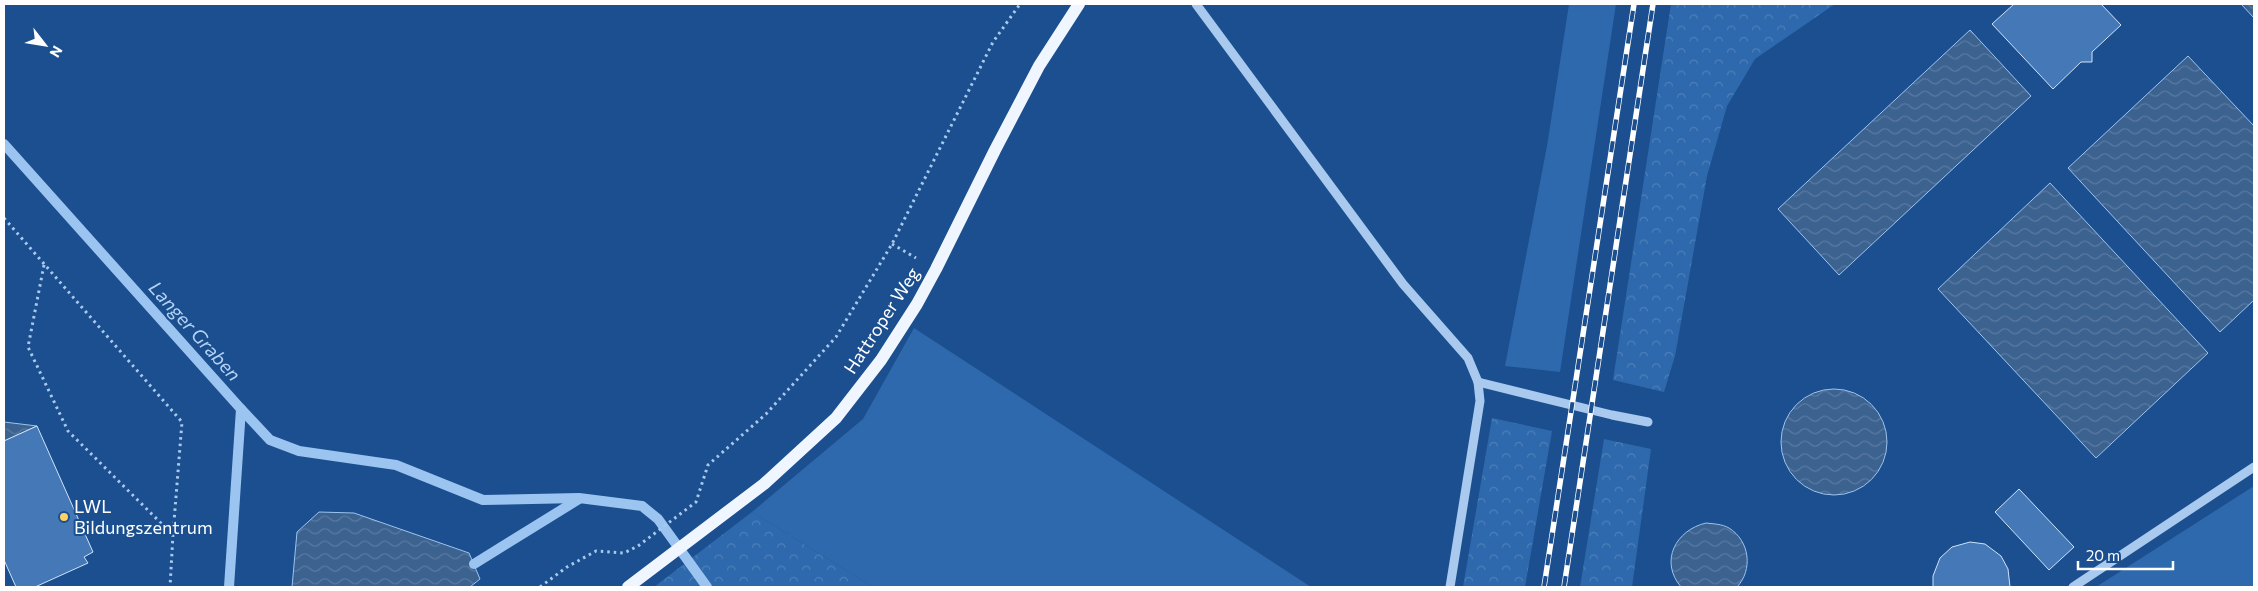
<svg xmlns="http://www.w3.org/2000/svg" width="2258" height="591" viewBox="0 0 2258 591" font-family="Commissioner,sans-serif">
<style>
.green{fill:#2e69ad}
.forest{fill:url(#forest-crowns)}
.water{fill:url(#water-waves);stroke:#9cc4f0}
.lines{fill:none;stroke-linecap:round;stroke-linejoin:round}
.stream{stroke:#9cc4f0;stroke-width:10}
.building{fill:#4478b7;stroke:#cfe3fa}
.path{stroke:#a9c9ee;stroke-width:3;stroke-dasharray:2.5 4;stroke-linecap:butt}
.minor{stroke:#a9c9ee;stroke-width:9}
.major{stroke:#f0f6ff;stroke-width:12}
.rail-casing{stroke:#fff;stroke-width:5.5}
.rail{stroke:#1b4f8f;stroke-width:4;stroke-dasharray:11;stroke-linecap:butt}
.poi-dot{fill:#ffd166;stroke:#1b4f8f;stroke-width:2}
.labels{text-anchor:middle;stroke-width:4;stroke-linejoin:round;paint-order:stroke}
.street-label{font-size:18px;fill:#fff;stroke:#1b4f8f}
.poi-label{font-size:18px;fill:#fff;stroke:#1b4f8f;text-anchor:start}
.water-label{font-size:19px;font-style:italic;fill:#b5d3f5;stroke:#1b4f8f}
</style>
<defs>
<pattern id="forest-crowns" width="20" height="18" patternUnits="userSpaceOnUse" patternTransform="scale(1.25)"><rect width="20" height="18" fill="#2e69ad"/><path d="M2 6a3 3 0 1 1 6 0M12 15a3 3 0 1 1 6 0" fill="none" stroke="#4d80b9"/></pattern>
<pattern id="water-waves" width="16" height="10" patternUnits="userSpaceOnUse" patternTransform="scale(1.25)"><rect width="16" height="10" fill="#3c6290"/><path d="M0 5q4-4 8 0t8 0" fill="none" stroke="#597aa1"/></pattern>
</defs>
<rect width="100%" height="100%" fill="#1b4f8f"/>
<g class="green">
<polygon points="1569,4 1616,4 1560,372 1505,366 1547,146"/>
<polygon points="914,328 1311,587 873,587 752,512 863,419"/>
<polygon points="2254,486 2254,587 2096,587"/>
</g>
<g class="forest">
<polygon points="1671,4 1835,4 1755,59 1727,106 1707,176 1675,356 1664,392 1613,380"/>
<polygon points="1492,418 1552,431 1525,587 1463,587"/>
<polygon points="1604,439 1651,449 1632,587 1580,587"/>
<polygon points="752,512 873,587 654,587"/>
</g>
<g class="water">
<polygon points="2241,4 2254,4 2254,18"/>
<polygon points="1970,30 2031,96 1839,275 1778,209"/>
<polygon points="2188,56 2254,126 2254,300 2220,332 2068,168"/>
<polygon points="2050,183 2208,353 2096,458 1938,289"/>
<circle cx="1834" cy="442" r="53"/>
<polygon points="4,422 37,426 4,441"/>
<polygon points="319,512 354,513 469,553 480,579 470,587 292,587 297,532"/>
<path d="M1706 523C1714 524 1722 524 1729 528 1750 541 1753 570 1737 587H1681C1659 561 1676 530 1706 523Z"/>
</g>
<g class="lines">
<g class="stream">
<polyline points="4,144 241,409 229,587"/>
<polyline points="241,409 270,440 299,451 396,465 483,500 579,498 642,506 658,519 707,587"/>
<polyline points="474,564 579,499"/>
</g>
</g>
<g class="building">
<polygon points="2014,4 2101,4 2121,25 2092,52 2092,62 2081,62 2053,89 1992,24"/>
<polygon points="37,426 93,552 84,557 88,563 35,587 16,587 4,560 4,441"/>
<polygon points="2019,489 2074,547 2049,570 1995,512"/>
<polygon points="1970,542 1985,544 2001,556 2008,569 2010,587 1933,587 1933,576 1940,558 1952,547"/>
</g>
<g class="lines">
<g class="path">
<polyline points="4,218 182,422 173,534 170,587"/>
<polyline points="892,244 916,258"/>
<polyline points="44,265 28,347 68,431 172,534"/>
<polyline points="4,586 4,587"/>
<polyline points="540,587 567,567 596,551 624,553 638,546 696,502 708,465 766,414 836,337 892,244 993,42 1020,4"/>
</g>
<g class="minor">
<polyline points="1196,4 1403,284 1468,358 1478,382 1480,401 1450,587"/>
<polyline points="1478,382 1612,415 1648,422"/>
<polyline points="2073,587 2254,467"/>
</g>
<polyline class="major" points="628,587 764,484 836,418 881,360 917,304 936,269 995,150 1039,66 1079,4"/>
<g class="rail-casing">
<g id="rail">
<polyline points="1544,587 1634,4"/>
<polyline points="1564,587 1653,4"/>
</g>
</g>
<use href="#rail" class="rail"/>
</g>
<circle class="poi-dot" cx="64" cy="517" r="5"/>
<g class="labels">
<g class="street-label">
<text transform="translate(882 321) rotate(-57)" y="6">Hattroper Weg</text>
</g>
<g class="poi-label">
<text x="74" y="513">LWL<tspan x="74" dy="21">Bildungszentrum</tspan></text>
</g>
<g class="water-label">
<text transform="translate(195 331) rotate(48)" y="7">Langer Graben</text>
</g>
</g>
<rect width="2258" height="591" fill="none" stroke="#ffffff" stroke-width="10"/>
<g transform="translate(45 45) rotate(121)" stroke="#1b4f8f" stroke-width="4" paint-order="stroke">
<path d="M0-4L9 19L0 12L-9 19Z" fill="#ffffff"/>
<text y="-8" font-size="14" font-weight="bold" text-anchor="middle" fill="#ffffff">N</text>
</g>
<path d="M2078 561v8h95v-8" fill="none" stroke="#ffffff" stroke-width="2.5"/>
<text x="2086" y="561" font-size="15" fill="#ffffff" stroke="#1b4f8f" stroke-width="4" paint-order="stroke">20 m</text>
</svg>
